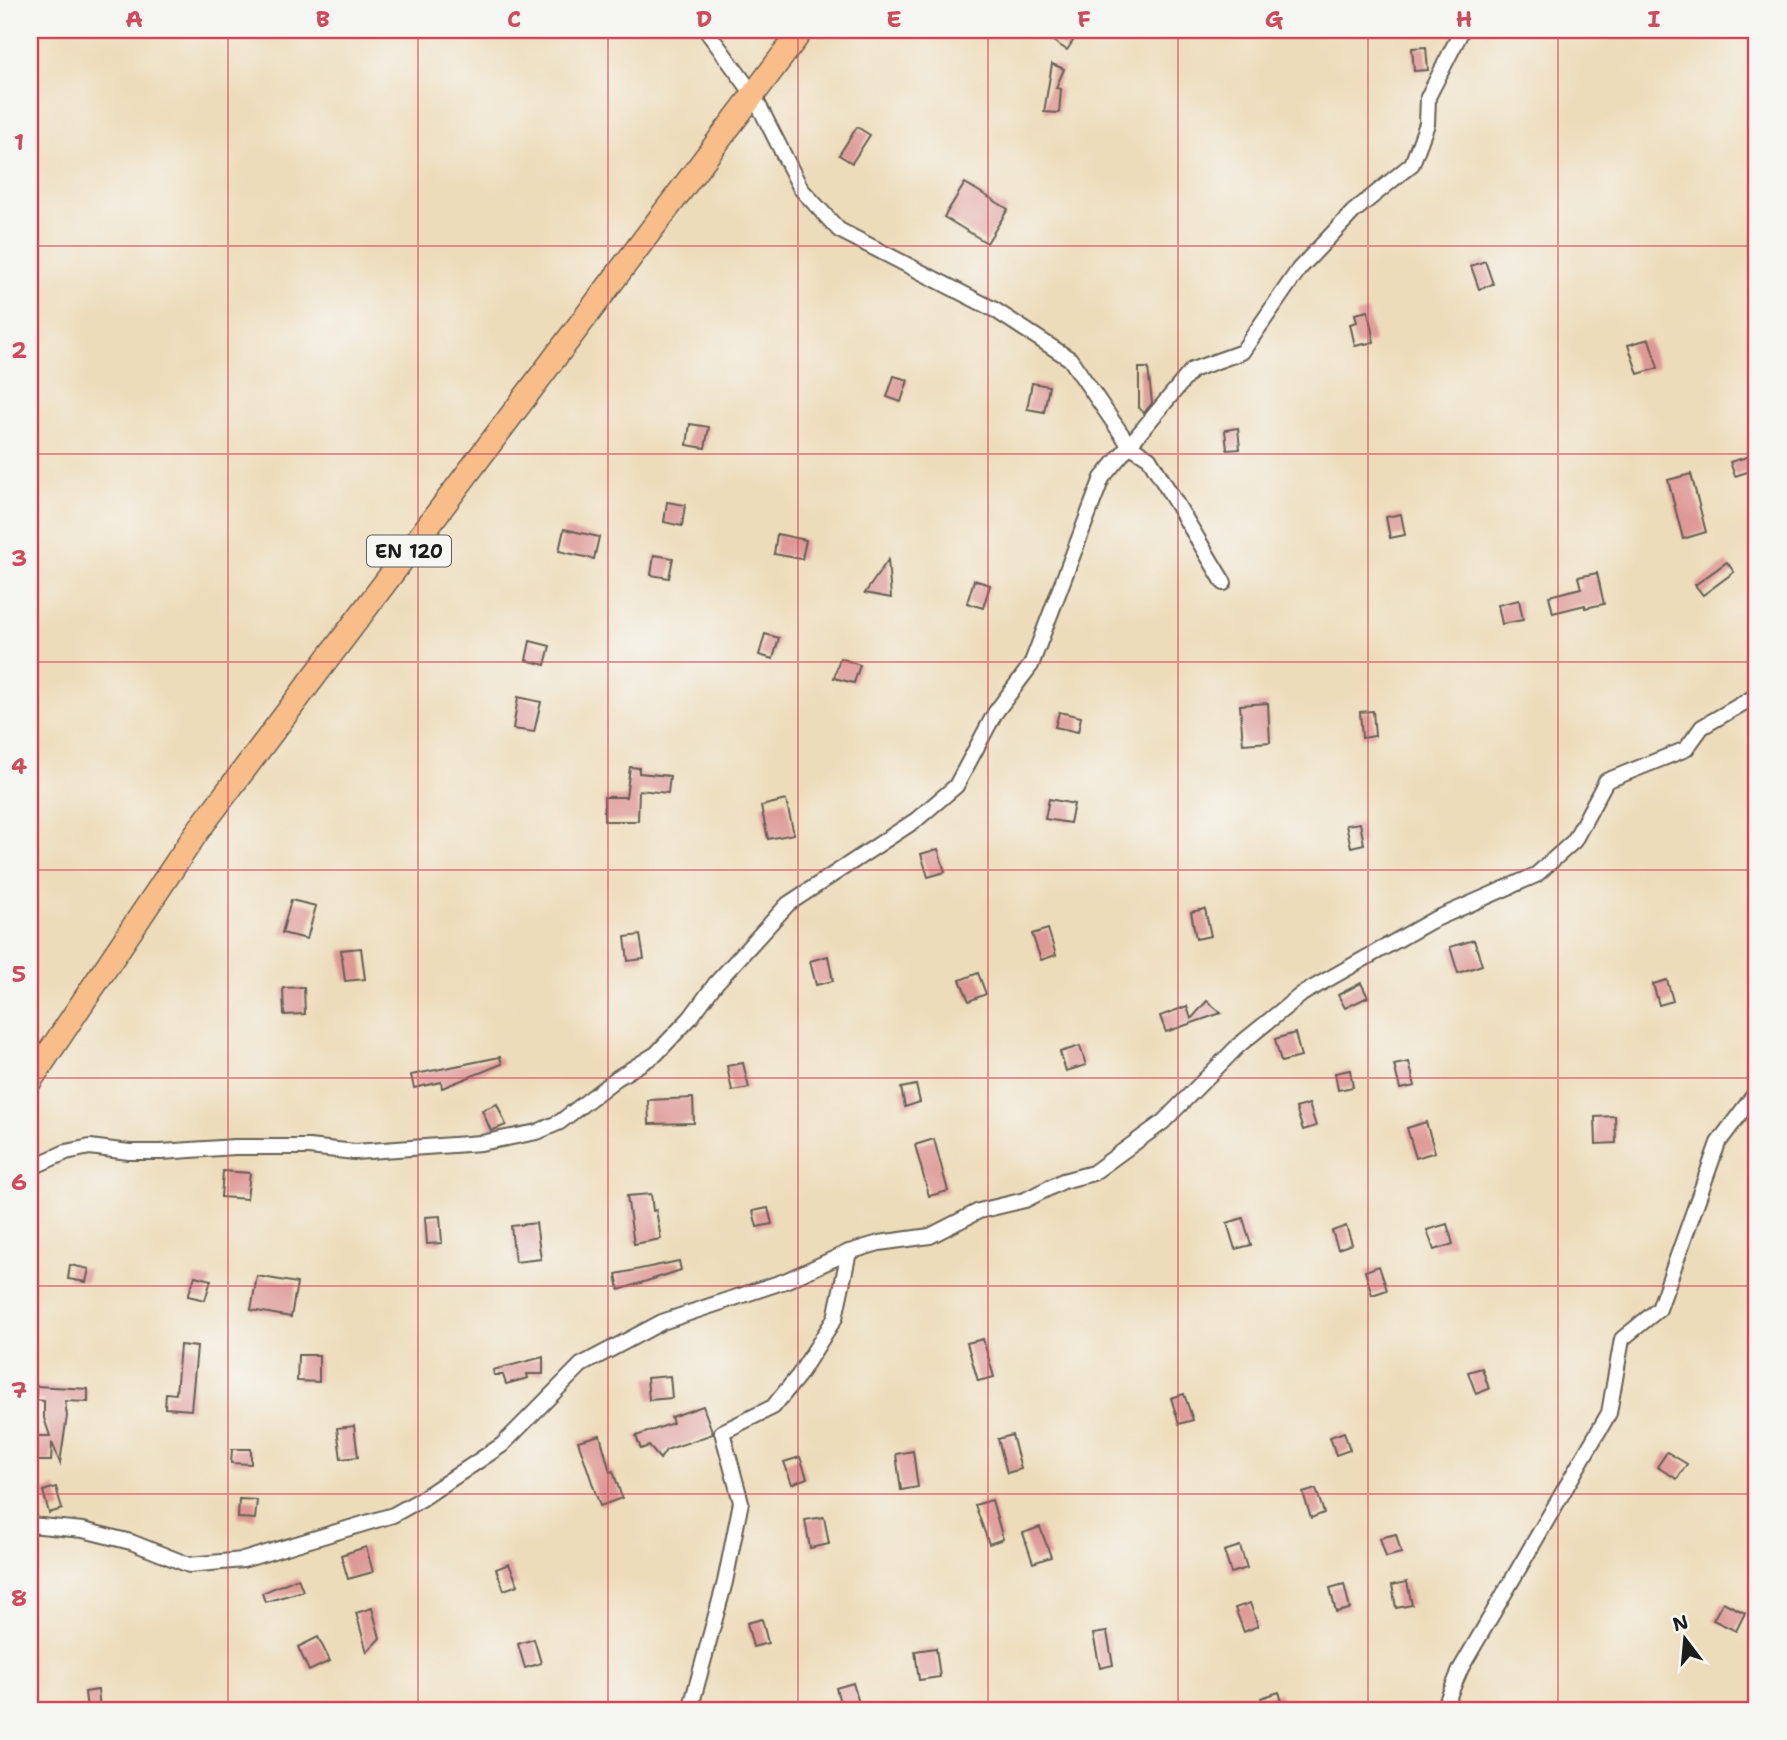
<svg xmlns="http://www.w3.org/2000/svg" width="1787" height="1740" viewBox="0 0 1787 1740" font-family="'Shantell Sans',sans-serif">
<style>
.building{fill:#de9996}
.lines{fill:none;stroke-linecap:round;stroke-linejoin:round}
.minor-casing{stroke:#655f53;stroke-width:18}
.primary-casing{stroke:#655f53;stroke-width:26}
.minor{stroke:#fff;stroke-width:14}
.primary{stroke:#f8bd89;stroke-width:23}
.grid{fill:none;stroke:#d1495b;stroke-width:2;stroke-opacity:0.55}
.labels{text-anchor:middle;stroke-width:6;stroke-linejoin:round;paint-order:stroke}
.shield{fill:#f6f6f2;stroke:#5d5d5c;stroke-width:2}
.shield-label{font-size:19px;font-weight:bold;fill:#1c1c1c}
.neatline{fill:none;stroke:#d1495b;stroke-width:2.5}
.grid-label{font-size:23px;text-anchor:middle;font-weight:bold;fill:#d1495b}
</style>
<rect width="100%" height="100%" fill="#f6f6f2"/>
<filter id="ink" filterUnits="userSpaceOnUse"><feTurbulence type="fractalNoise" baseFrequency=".0143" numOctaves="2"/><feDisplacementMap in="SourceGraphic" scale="14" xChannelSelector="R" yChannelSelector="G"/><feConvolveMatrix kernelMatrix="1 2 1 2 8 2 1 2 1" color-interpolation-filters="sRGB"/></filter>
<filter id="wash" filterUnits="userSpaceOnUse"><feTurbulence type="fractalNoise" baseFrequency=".00686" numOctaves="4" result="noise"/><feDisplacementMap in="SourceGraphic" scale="28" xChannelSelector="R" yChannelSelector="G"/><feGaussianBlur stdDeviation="1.57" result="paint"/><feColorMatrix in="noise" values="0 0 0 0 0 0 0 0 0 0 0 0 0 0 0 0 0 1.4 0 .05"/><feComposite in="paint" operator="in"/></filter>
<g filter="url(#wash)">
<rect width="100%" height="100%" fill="#eddcba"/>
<g id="blocks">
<g class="building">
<polygon points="1061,30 1070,30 1077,35 1067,50 1053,41"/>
<polygon points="1426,47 1428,70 1414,71 1412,48"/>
<polygon points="1052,64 1064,69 1056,88 1061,89 1059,113 1044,112"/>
<polygon points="857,127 870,135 852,163 839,155"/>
<polygon points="965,183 1008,209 987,243 944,217"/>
<polygon points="1485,261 1493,284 1479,289 1471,266"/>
<polygon points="1368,311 1374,342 1355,346 1350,324 1357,322 1355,314"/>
<polygon points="1649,339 1658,368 1638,374 1628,345"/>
<polygon points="1139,368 1148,368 1152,403 1144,413 1139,408"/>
<polygon points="894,376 908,380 901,402 887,397"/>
<polygon points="1032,383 1049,386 1044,412 1027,409"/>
<polygon points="690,424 709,427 705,448 687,445"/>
<polygon points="1238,428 1240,449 1227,450 1225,430"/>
<polygon points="1757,454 1757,469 1735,476 1730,462"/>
<polygon points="1691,474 1706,532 1683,539 1668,480"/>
<polygon points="667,502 685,505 682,526 664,522"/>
<polygon points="1401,514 1405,535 1390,538 1386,517"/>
<polygon points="564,529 599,537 594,559 559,551"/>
<polygon points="777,534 806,540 802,559 774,554"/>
<polygon points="654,555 673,558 669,578 651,575"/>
<polygon points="888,560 891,598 865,593"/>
<polygon points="1727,562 1734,572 1703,595 1695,585"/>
<polygon points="1597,573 1604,604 1585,608 1585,605 1553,613 1549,596 1581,588 1578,577"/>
<polygon points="974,580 990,585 983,608 967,603"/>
<polygon points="1519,600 1523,620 1502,624 1498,605"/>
<polygon points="765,634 779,638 773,659 759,655"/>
<polygon points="530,641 550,646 545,665 526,660"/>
<polygon points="840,658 860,665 854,683 834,678"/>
<polygon points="518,697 541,702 534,732 513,729"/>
<polygon points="1268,703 1270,742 1243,744 1240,705"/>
<polygon points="1373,711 1375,736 1362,738 1360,712"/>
<polygon points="1059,712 1081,717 1078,732 1055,727"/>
<polygon points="630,767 639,768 639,773 670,776 668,793 639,790 638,821 604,821 604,797 626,797"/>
<polygon points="1049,799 1074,804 1070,823 1045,819"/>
<polygon points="786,800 794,834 768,839 761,806"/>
<polygon points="1360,823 1364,844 1351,847 1346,825"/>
<polygon points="938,849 945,872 928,877 921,854"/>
<polygon points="291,900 316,906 307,939 282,933"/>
<polygon points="1205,909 1211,936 1196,939 1191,912"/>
<polygon points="1048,929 1056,955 1041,960 1032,934"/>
<polygon points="640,935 644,959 628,961 625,937"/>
<polygon points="1474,940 1482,965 1458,973 1450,947"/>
<polygon points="361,948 365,979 345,981 341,950"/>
<polygon points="828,956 833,981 816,985 810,961"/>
<polygon points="978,973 986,994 969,1001 960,980"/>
<polygon points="1667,980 1673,1001 1659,1005 1653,984"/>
<polygon points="1361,983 1368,997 1345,1008 1338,995"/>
<polygon points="304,987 305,1014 284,1015 283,988"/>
<polygon points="1207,1001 1221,1013 1166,1032 1160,1016 1187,1006 1191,1019"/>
<polygon points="1295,1033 1301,1057 1281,1062 1275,1039"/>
<polygon points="1080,1046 1086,1065 1066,1071 1060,1052"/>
<polygon points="500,1057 502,1064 442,1088 441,1082 414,1088 411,1075"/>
<polygon points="1409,1062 1415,1086 1400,1089 1394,1065"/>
<polygon points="743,1063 749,1088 732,1091 727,1066"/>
<polygon points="1350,1070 1353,1087 1338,1090 1335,1073"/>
<polygon points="916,1085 920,1102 905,1107 901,1088"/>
<polygon points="693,1098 694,1123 649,1124 648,1100"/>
<polygon points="497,1104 506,1125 491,1131 482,1110"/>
<polygon points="1309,1104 1316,1126 1303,1130 1296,1108"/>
<polygon points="1615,1116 1616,1143 1596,1144 1595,1117"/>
<polygon points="1426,1122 1435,1152 1416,1158 1407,1128"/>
<polygon points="934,1139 948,1191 929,1196 915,1145"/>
<polygon points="223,1171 250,1173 247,1199 221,1197"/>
<polygon points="651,1194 653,1211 656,1210 661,1239 634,1244 627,1196"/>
<polygon points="768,1208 772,1224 757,1227 753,1211"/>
<polygon points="440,1216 442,1243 427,1244 425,1217"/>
<polygon points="1243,1218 1251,1245 1235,1249 1227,1223"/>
<polygon points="536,1223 541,1259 515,1262 511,1226"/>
<polygon points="1447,1224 1453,1244 1434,1250 1427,1230"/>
<polygon points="1346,1226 1352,1244 1338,1249 1332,1231"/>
<polygon points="679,1261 681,1270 619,1290 616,1274"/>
<polygon points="70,1265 89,1269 86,1282 68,1279"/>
<polygon points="1379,1266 1387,1290 1372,1295 1365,1271"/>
<polygon points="195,1276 211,1280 205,1300 188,1296"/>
<polygon points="257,1276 297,1283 291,1317 251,1310"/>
<polygon points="983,1339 994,1377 978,1381 967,1343"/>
<polygon points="180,1345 197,1347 191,1410 165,1408 166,1393 176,1394"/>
<polygon points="298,1355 319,1355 319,1382 297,1381"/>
<polygon points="543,1357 543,1374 527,1374 528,1378 506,1384 503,1375 494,1375 493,1370"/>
<polygon points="1482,1368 1489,1389 1476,1394 1468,1372"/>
<polygon points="670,1376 672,1398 649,1400 647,1378"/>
<polygon points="36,1386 88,1389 88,1402 65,1401 67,1416 60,1463 52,1442 51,1461 30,1461 30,1436 50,1436 44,1418 44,1401 36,1400"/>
<polygon points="1184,1394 1193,1420 1179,1424 1171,1398"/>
<polygon points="703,1406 713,1434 666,1450 660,1459 649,1446 641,1449 636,1436 673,1423 671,1417"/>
<polygon points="354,1426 358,1457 341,1459 337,1428"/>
<polygon points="1344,1432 1350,1450 1336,1455 1330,1437"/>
<polygon points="600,1435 610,1472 613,1471 622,1498 600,1506 578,1441"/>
<polygon points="1012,1435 1021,1469 1007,1473 998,1439"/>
<polygon points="232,1449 251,1449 251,1464 231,1463"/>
<polygon points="913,1451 918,1487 901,1490 896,1454"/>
<polygon points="1667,1452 1687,1464 1677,1479 1657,1467"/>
<polygon points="800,1457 807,1478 792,1484 784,1462"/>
<polygon points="56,1487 62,1509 49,1513 43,1491"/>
<polygon points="1316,1489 1324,1513 1311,1518 1303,1493"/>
<polygon points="239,1499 257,1500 255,1519 238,1518"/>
<polygon points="992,1500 1003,1539 989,1544 975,1505"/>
<polygon points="824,1517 829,1544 810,1548 805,1520"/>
<polygon points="1040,1527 1051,1557 1033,1563 1023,1533"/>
<polygon points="1396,1534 1401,1553 1386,1557 1380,1538"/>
<polygon points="1240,1546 1247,1568 1231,1573 1224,1551"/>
<polygon points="366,1547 373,1572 348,1579 341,1555"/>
<polygon points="509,1564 518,1585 504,1590 496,1569"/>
<polygon points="298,1578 303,1591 265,1602 262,1593"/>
<polygon points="1407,1582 1412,1605 1396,1608 1392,1585"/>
<polygon points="1344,1584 1350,1609 1336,1612 1330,1588"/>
<polygon points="1723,1602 1745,1613 1736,1631 1713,1620"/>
<polygon points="1250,1603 1258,1626 1244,1632 1235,1608"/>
<polygon points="372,1608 380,1638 367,1652 356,1613"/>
<polygon points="762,1619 768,1643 753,1647 747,1623"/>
<polygon points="1107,1632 1113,1665 1100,1668 1093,1634"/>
<polygon points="318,1637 330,1661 309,1671 298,1647"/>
<polygon points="534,1639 541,1663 525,1668 518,1644"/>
<polygon points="936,1648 940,1677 919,1680 915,1651"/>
<polygon points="853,1683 861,1710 842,1710 836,1688"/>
<polygon points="98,1690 100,1710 87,1710 85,1692"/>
<polygon points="1279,1692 1285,1710 1265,1710 1261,1698"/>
</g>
</g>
</g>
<g filter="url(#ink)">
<use href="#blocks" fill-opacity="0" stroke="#655f53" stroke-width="2"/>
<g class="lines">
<g class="minor-casing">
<g id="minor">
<polyline points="706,30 753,94 801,189 839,230 995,310 1070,359 1129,445 1149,458 1224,583"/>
<polyline points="30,1168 66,1152 90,1147 129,1152 161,1152 235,1147 309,1147 355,1152 481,1143 537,1132 560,1122 617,1078 656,1054 691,1017 716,983 788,904 916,820 956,786 995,713 1031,665 1102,478 1192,370 1242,352 1299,269 1353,212 1412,164 1427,124 1428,97 1462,30"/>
<polyline points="30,1525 83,1530 131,1542 189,1565 243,1560 393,1515 420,1500 502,1445 581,1365 662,1322 785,1281 849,1252 879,1243 930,1236 979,1211 1025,1200 1063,1181 1093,1173 1163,1122 1239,1045 1302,994 1431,921 1536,875 1574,841 1606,781 1686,749 1702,727 1754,697 1757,693"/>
<polyline points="690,1710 725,1582 741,1502 722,1432 773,1407 799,1375 835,1318 849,1252"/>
<polyline points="1443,1710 1461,1668 1609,1413 1622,1339 1659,1309 1718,1143 1757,1091"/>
</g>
</g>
<g class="primary-casing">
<polyline id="primary" points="30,1081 197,832 802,30"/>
</g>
<use href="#minor" class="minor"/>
<use href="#primary" class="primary"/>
</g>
</g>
<path class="grid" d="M228 30V1710M418 30V1710M608 30V1710M798 30V1710M988 30V1710M1178 30V1710M1368 30V1710M1558 30V1710M30 246H1757M30 454H1757M30 662H1757M30 870H1757M30 1078H1757M30 1286H1757M30 1494H1757"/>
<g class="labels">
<rect class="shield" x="367" y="535.5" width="84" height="31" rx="5"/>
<g class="shield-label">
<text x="409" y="558">EN 120</text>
</g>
</g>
<rect width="1787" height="1740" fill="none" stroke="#f6f6f2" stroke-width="77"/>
<g transform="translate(1685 1639) rotate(344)" stroke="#f6f6f2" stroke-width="5" paint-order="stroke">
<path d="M0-5L12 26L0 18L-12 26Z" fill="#1c1c1c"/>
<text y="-10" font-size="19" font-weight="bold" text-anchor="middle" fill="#1c1c1c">N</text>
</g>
<rect x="38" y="38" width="1710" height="1664" class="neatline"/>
<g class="grid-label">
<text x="134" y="27">A</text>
<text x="323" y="27">B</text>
<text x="514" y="27">C</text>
<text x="704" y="27">D</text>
<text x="894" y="27">E</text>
<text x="1084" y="27">F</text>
<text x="1274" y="27">G</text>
<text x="1464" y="27">H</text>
<text x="1654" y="27">I</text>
<text x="19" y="150">1</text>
<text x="19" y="358">2</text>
<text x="19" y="566">3</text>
<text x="19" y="774">4</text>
<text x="19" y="982">5</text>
<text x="19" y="1190">6</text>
<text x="19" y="1398">7</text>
<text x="19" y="1606">8</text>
</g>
</svg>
